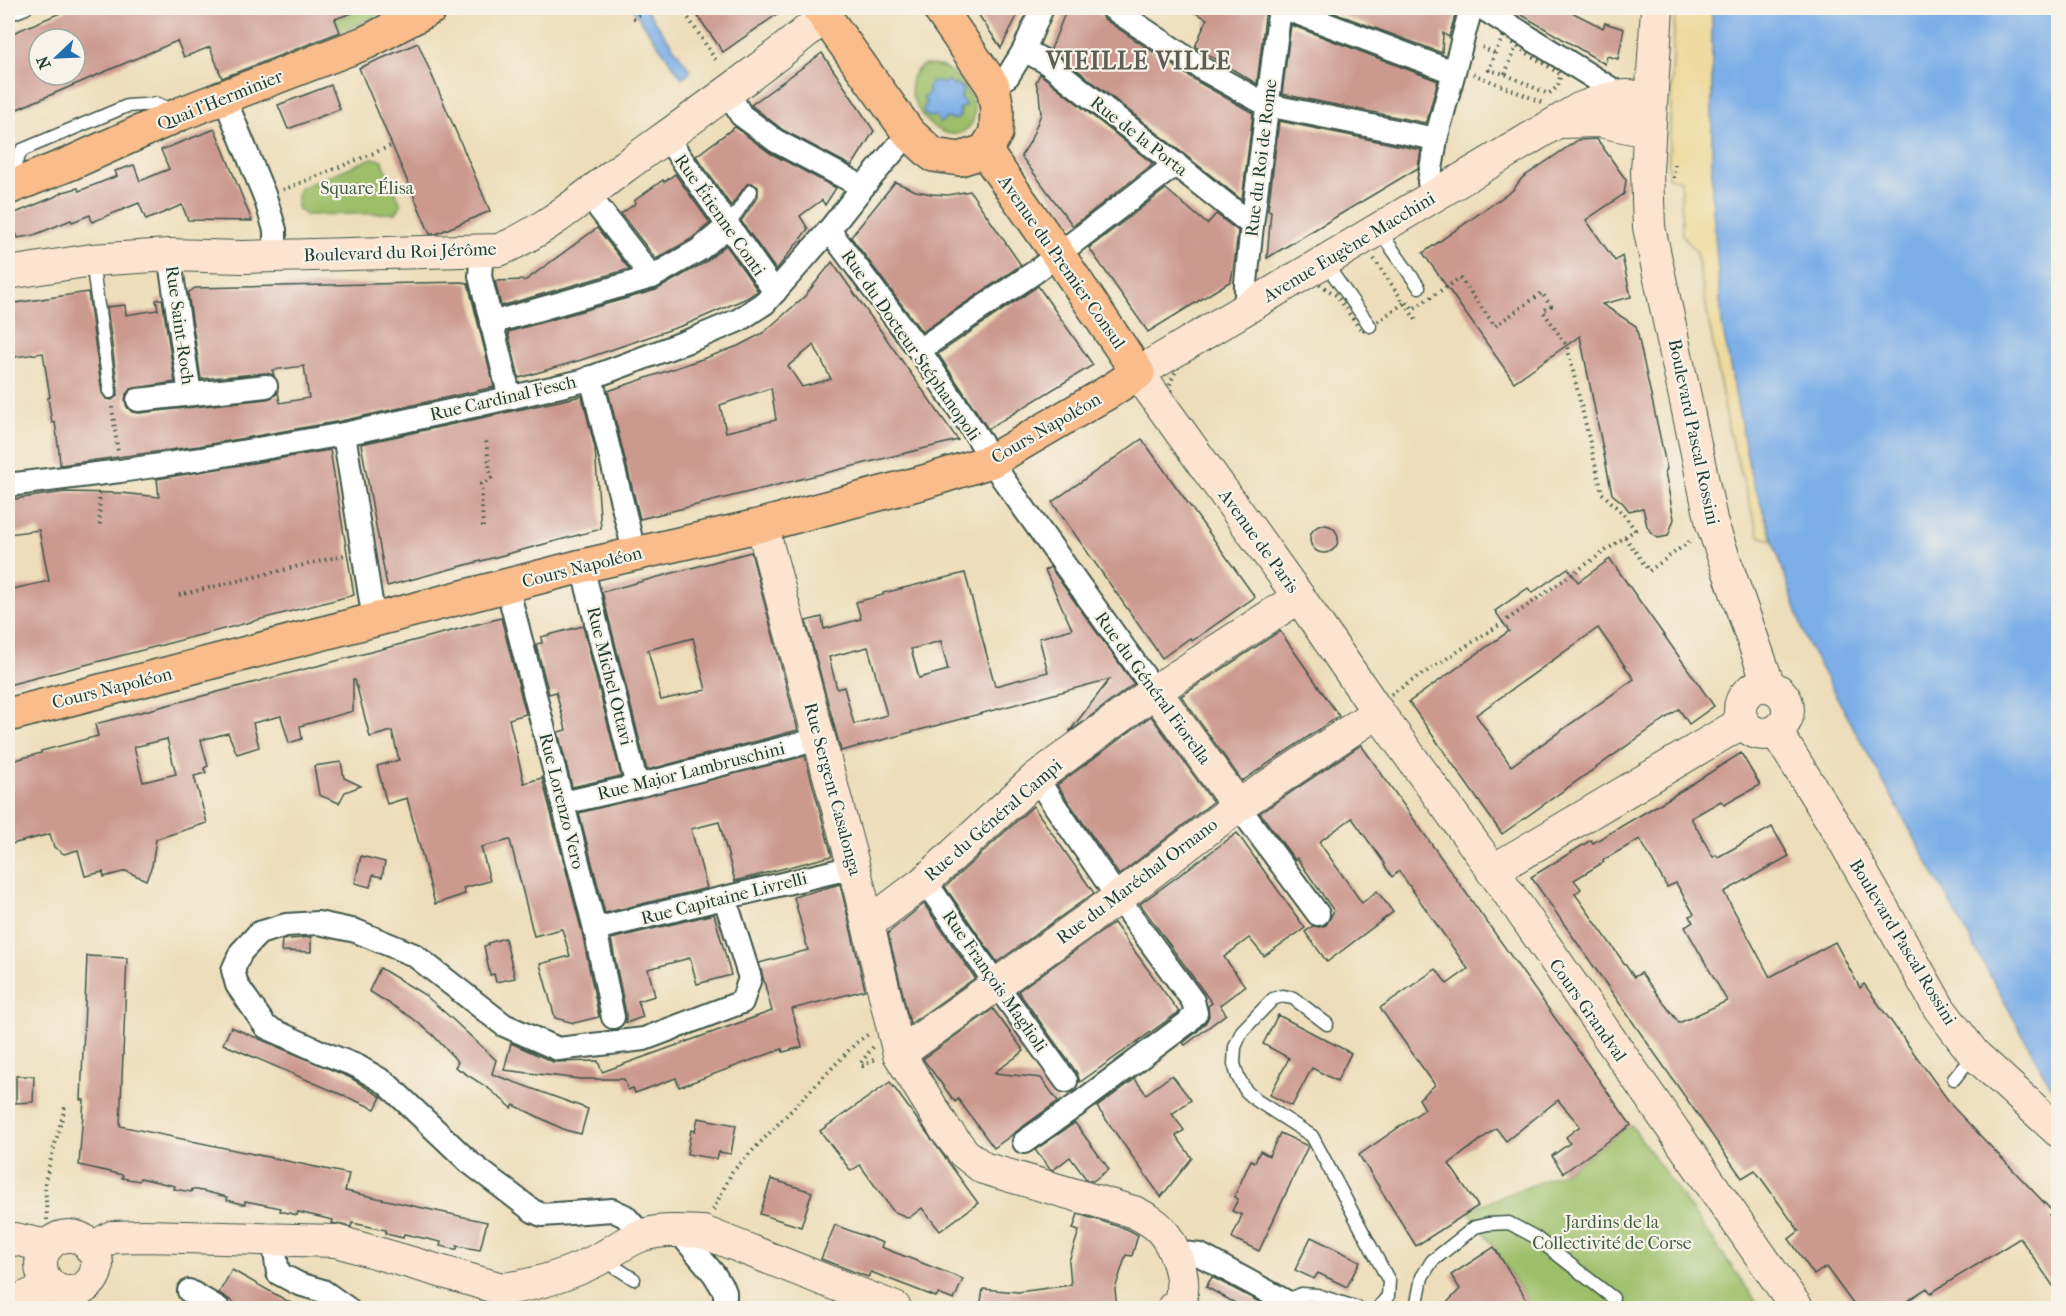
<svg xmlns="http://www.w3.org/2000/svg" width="2066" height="1316" viewBox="0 0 2066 1316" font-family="'IM FELL French Canon',serif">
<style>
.green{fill:#9dbf69;stroke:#5e7e4e;stroke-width:1.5;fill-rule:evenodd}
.sand{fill:#eeda9e;stroke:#868c69;stroke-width:1.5}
.water{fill:#7caee8;stroke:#4e768e;stroke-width:1.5}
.building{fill:#cc998f;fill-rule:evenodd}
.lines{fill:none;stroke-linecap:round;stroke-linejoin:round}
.lane-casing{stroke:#3e5548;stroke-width:15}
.street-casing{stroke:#3e5548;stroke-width:26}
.secondary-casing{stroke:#3e5548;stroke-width:34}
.primary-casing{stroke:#3e5548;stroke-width:36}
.path{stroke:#3e5548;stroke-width:4;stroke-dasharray:1.5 4.5;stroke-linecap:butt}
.lane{stroke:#fff;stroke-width:12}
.street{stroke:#fff;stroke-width:22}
.secondary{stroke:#fde4d0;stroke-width:32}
.primary{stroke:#f9bc8a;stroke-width:33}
.labels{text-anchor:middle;stroke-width:4.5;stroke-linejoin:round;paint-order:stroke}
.street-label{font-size:18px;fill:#1f3d34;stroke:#f7f3e8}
.park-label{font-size:18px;fill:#3e5e41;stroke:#f7f3e8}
.district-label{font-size:24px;font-weight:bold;letter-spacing:1.5px;fill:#5c5d54;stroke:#f7f3e8}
</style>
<rect width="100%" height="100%" fill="#f7f3e8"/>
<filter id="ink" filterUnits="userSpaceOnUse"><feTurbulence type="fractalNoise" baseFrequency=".0167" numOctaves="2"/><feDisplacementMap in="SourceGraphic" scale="12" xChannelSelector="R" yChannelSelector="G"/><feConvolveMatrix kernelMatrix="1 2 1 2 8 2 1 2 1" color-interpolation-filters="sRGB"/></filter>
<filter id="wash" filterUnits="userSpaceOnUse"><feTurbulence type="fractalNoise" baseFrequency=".008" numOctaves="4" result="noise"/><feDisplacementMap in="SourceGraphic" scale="24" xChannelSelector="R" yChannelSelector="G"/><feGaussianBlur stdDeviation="1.35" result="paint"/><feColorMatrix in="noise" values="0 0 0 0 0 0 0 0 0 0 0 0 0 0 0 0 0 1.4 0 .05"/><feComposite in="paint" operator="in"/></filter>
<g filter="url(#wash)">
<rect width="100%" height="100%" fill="#edddba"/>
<g class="green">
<polygon points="365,8 391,8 341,33 335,19"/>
<path d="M924 65C932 65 940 65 947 69 962 79 986 111 968 128 940 155 886 84 924 65ZM955 84 961 87C963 97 961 107 960 116H936L924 112 929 93Z"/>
<polygon points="372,158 382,160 401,205 396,213 305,215 297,208 297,195 300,188"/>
<polygon points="1631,1125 1761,1308 1532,1308 1494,1247 1468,1211 1478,1206 1563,1173"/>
</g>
<polygon class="sand" points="1675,8 1712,8 1712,195 1722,324 1750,471 1773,541 1759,536 1729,432 1696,251 1682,235 1681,180 1668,177"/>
<g class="water">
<polygon points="632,8 645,8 691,71 682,78"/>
<polygon points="1712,8 2058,8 2058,1091 2051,1086 1807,643 1750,471 1722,324 1712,195"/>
<polygon points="948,80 952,85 959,86 963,89 961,98 966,105 959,109 960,114 958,118 954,120 947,118 940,123 936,116 929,117 925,114 923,109 927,103 923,98 929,93 928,87 932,82 939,81 943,84"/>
</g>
<g id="blocks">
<g class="building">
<path d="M72 8H363V9L335 19 340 32 222 78 210 47 184 57 177 41 8 113V35ZM39 39H75V75H39Z"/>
<polygon points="692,8 786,8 723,52"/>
<polygon points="974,8 1021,8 1001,48"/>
<polygon points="1067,8 1099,8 1100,14 1104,19 1198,82 1253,113 1242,200 1051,49"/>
<polygon points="1187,8 1266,8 1257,84 1195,47 1207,19"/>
<polygon points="1321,8 1457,8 1449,37 1443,33 1442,53"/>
<polygon points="1510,8 1564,8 1603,28 1605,23 1624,29 1618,59 1607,56 1605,64"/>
<polygon points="1291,25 1438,81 1426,123 1282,94"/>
<polygon points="418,43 490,211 436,234 430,234 359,68"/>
<polygon points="822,53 874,131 852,166 783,130 751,105"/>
<polygon points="1040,74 1153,164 1073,226 1021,156 1030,142 1041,114 1039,93 1036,82"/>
<polygon points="331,85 340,109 288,129 278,105"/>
<polygon points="1279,121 1421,150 1418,168 1267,258 1271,211 1268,210"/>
<polygon points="735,127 770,153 836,188 825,205 822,200 800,216 808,229 776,270 741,221 758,196 758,187 752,183 747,184 731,206 696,156"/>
<polygon points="215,129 252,221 188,220 182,205 146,220 139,203 92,222 90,215 72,222 71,220 34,235 18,238 16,233 8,236 8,216 54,197 63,192 78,188 79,191 117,176 115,171 134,165 140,181 169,169 161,150"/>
<polygon points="1597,139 1626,180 1624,194 1586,220 1615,261 1622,256 1631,297 1602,304 1636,326 1667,469 1665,472 1674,519 1668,536 1658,538 1651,533 1647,526 1643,508 1629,511 1623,503 1612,494 1580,336 1514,382 1423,253 1513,190 1522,178 1578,140"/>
<polygon points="675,174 710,223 691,239 656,259 621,214 636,203 634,201 663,180 664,182"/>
<polygon points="895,182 916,191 932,194 948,195 970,191 1021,265 922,332 851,237"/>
<polygon points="1166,189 1207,224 1216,214 1238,231 1235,257 1231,281 1148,332 1089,248"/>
<polygon points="597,228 629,269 501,306 495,281 526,280"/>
<polygon points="726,245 758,291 747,298 687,324 581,360 519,378 508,332 656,290 706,262"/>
<path d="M832 262 958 440 640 519 608 391 708 357 738 346 763 333 805 296ZM814 345 831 379 802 387 788 366ZM771 388 776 420 726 432 720 405Z"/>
<polygon points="461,282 468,283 494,387 341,421 199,446 60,465 59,452 55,422 52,423 48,398 50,397 43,353 8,358 8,304 88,292 102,393 106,399 112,400 117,396 118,391 107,307 125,305 126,315 158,310 156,300 162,299 175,382 131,389 126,394 125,401 127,407 132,412 139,413 267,399 273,397 278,392 280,403 309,398 304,366 272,370 274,375 265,373 201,379 188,293 195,288"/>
<polygon points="1038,286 1093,365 988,429 938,354"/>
<polygon points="582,396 595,448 601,529 387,586 361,444"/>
<polygon points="1142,439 1255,597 1192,641 1190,638 1162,658 1052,502"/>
<polygon points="330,450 354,595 8,685 8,590 49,581 39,530 8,534 8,500 65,492 121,493 159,497 157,479"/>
<circle cx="1324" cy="539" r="14"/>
<path d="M751 552 798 730 647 770 602 592ZM693 638 706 690 661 700 648 650Z"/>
<path d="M1610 559 1714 706 1689 724 1679 709 1502 834 1409 702 1509 631 1495 611 1528 588 1532 593 1568 568 1578 582ZM1598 628 1634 679 1511 766 1476 715Z"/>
<path d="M1050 567 1134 684 1069 732 1110 679 841 751 806 621 822 617 824 629 861 619 856 602 883 595V593L965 573 995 686 1048 672 1039 638 1072 629 1045 570ZM941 641 948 670 919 678 911 649ZM868 647 887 715 854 724 844 687 837 689 829 657Z"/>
<path d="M501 618 526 714 509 719 524 783 542 778 582 932 599 1017 574 1023 555 1018 540 964 570 956 562 929 534 936 510 840 481 847 490 881 463 888 465 894 435 904 407 798 387 804 377 766 399 760 392 731 370 737 355 680H353V711L300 726 302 739 289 743 281 716 253 723 259 747 237 754 228 733 201 740 208 766 204 768 206 773 194 776 207 823 156 839 152 866 146 880 126 871 104 877 103 872 85 876 78 850 64 854 54 847 50 834 8 845V762L41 753V751L98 736 95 724ZM167 739 176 774 143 782 134 747Z"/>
<polygon points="583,626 621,776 572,787 558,732 566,730 556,692 549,694 536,644 542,643 541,637"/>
<polygon points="1280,631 1339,716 1242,781 1181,696"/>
<polygon points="1151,716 1213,802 1119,875 1057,785"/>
<polygon points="1361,745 1631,1125 1563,1173 1552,1156 1570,1143 1566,1137 1580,1126 1558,1100 1506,1141 1496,1128 1449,1164 1478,1206 1416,1246 1359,1155 1425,1109 1419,1099 1435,1085 1380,1008 1436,969 1447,984 1468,969 1399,871 1392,877 1384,865 1385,864 1352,818 1319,842 1362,903 1377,891 1393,912 1327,962 1305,932 1313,926 1319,927 1326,925 1334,911 1297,858 1295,860 1260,813"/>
<path d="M1741 753 1760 785 1724 805 1721 801 1691 818 1713 857 1716 855 1718 857 1772 827 1789 856 1724 892 1770 977 1835 942 1860 988 1864 984 1953 1107 2053 1212 2049 1215 2058 1229V1293L2020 1238 1931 1293 1927 1288 1896 1308H1856L1826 1267 1814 1275 1789 1239 1799 1231 1755 1170 1742 1178 1531 877 1591 840 1593 843 1673 796ZM1640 839 1667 887 1676 883 1694 914 1690 916 1693 922 1685 927 1727 1001 1679 1023 1641 973 1634 977 1575 894 1581 889 1574 880 1604 862 1603 860Z"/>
<polygon points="805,756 832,856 735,881 719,822 691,829 707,888 605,913 579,813"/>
<polygon points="341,762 344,778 361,786 345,792 339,803 319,795 314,766"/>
<polygon points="1033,806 1094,893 997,962 945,887"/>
<polygon points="1237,833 1305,928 1264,956 1249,938 1224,957 1245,986 1220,1005 1226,1014 1185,1045 1183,1043 1197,1032 1206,1022 1209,1016 1208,1006 1212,1003 1140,904"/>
<polygon points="361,856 385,862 382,877 373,875 370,887 355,883"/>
<polygon points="840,884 865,990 792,1009 802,1047 783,1052 782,1049 679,1087 676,1078 635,1093 633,1088 628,1090 624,1079 580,1079 504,1070 511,1043 553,1062 598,1061 602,1072 772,1011 759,963 808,950 794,897"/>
<polygon points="924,904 975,978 910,1024 888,933"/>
<polygon points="714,914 731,975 697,984 690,958 648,969 655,996 638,1001 643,1017 626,1023 626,1014 611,939"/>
<polygon points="1114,923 1179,1012 1080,1082 1077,1073 1018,991"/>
<polygon points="311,937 311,952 281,951 282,940"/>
<polygon points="505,938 515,978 496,982 494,974 490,975 484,946 488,945 488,943"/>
<polygon points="87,956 127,958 120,1126 349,1174 345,1191 487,1222 480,1250 457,1246 457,1249 454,1249 440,1246 441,1242 404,1234 403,1238 386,1234 386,1230 352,1223 351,1227 332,1223 333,1220 298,1212 297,1215 280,1211 281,1208 245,1201 245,1204 242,1204 227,1200 227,1197 207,1192 192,1189 191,1192 174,1189 175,1186 140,1178 139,1181 122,1178 123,1175 79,1165 84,1100 81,1100"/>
<polygon points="380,968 425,995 450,1017 496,1060 492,1074 588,1109 581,1134 565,1130 514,1105 512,1108 488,1088 455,1067 458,1062 433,1035 411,1017 369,991"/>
<polygon points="993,1009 1024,1051 994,1073 1041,1078 1058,1101 994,1148 958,1099 955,1102 923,1059"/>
<polygon points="1278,1015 1351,1053 1337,1081 1312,1068 1292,1106 1270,1095 1289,1058 1263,1044"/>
<polygon points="231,1027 351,1078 381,1097 375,1109 223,1044"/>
<polygon points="1172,1075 1191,1100 1172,1114 1184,1130 1176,1136 1192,1158 1161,1197 1097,1107 1135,1079 1146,1094"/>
<polygon points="16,1076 34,1076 33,1102 16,1103"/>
<polygon points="890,1082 978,1203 940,1231 922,1208 909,1218 893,1211 860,1165 851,1171 820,1131"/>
<polygon points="698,1118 736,1125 731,1154 719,1152 717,1159 687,1154 691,1130 695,1131"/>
<polygon points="1075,1123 1109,1169 1093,1181 1087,1180 1070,1157 1053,1170 1049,1168 1035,1150"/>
<polygon points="1280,1133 1308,1146 1259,1251 1232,1238 1242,1215 1232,1211 1238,1199 1234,1197 1251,1160 1255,1162 1260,1151 1269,1156"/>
<polygon points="771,1179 812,1192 801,1227 760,1214"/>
<polygon points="1078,1214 1127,1229 1138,1235 1132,1256 1126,1255 1115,1289 1117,1308 980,1308 983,1289 1018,1292 1071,1285 1069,1261 1079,1231 1073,1229"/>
<polygon points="835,1225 883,1243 881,1247 963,1279 954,1300 938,1294 936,1297 871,1272 868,1277 821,1259"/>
<polygon points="1311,1237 1360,1261 1347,1287 1318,1273 1314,1279 1295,1270"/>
<polygon points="1494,1247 1532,1308 1442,1308 1460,1289 1451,1275"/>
<polygon points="232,1270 300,1308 242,1308 219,1293"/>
<polygon points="1212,1277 1271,1308 1244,1308 1206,1287"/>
</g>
</g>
</g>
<g filter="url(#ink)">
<use href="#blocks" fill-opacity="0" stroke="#3e5548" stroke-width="1.5"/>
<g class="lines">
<g class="lane-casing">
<g id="lane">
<polyline points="8,15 26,8"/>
<polyline points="11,185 13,168 22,150 127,106 158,104 173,111"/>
<polyline points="728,226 751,191"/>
<polyline points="1378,229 1419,287"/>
<polyline points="92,261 110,392"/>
<polyline points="1325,263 1370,326"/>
<polyline points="1327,1024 1293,998 1282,996 1273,999 1242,1031 1235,1047 1234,1064 1238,1077 1246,1091 1256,1100 1312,1136 1389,1281 1388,1296 1378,1308"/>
<polyline points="1954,1079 1974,1054"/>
<polyline points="602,1259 634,1279"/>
<polyline points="1286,1301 1301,1294 1317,1295 1358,1308"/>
<polyline points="1416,1308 1422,1277 1432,1261 1475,1227 1488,1224 1509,1223 1535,1237 1613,1298"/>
</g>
</g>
<g class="street-casing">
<g id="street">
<polyline points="1112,8 1206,71 1267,105 1436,139"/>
<polyline points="1284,8 1453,72"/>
<polyline points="1482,8 1623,96"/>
<polyline points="1024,50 1046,62 1252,225"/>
<polyline points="993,86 1008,76 1024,50 1042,8"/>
<polyline points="728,92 741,115 776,141 863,187"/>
<polyline points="224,97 265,197 275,230 275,257"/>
<polyline points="666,137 775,292"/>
<polyline points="588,194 652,277"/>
<polyline points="1433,196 1429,182 1436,139 1471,8"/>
<polyline points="829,230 919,350 979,439 1003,479 1155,691"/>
<polyline points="482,251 480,276 510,398"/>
<polyline points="169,255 190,394"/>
<polyline points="1246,309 1246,283 1252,225 1280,8"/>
<polyline points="491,323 652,277 699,250 728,226"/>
<polyline points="919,350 1035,272 1176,164"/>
<polyline points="591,377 635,555"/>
<polyline points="138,400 266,386"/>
<polyline points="344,434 374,620"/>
<polyline points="8,485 120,471 201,459 344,434 482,404 582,381 696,338 739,320 765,303 829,230 863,187 909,133"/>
<polyline points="582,566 637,786"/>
<polyline points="507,586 595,929 613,1017"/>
<polyline points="563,803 637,786 819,739"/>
<polyline points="1238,806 1318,914"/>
<polyline points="925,881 996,984 1066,1081"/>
<polyline points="595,929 853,867"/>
<polyline points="1024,1142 1081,1102 1187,1023 1196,1013 1193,1001 1118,898 1036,778"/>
<polyline points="678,1231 714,1274 725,1292 725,1308"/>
<polyline points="642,1235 625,1216 612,1210 542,1215 533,1211 469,1162 386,1083 357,1066 321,1052 266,1027 237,985 233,970 241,952 259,933 286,925 318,923 356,931 414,955 504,1025 558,1049 644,1039 742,1002 750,978 725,899"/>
<polyline points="273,1238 278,1273 299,1284 323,1291 347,1308"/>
<polyline points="1174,1252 1200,1255 1298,1308"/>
<polyline points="189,1291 218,1308"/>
</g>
</g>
<g class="secondary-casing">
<g id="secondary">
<polyline points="1657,8 1647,171 1649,227 1712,524 1769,686"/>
<path d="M1560 122 1600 121 1637 129 1648 120 1649 107C1636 85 1597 102 1579 109L1138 373 1299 597 1378 712 1482 855 1797 1308"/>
<path d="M8 273 92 260 169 255 242 257 499 250C544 232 585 196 624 167 692 118 761 70 825 16"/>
<path d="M762 525 859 887 899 1054 945 1129 964 1153 983 1168 1134 1212C1144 1217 1154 1222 1161 1230 1175 1246 1186 1277 1181 1297 1180 1302 1176 1305 1173 1308"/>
<circle cx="1764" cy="710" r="24"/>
<polyline points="1155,691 1238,806"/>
<polyline points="1776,731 1842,837 1939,1008 1974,1054 2058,1131"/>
<polyline points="1492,871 1743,722"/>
<polyline points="868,924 925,881 1036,778 1155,691 1299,597"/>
<polyline points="899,1054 1118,898 1238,806 1378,712"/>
<circle cx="69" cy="1264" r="28"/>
<polyline points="8,1240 14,1239 48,1246"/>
<path d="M91 1249 112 1237 144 1236 336 1241 502 1289C538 1285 571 1274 603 1257 615 1250 629 1239 643 1235 661 1229 684 1231 703 1232L895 1308"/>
<polyline points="8,1305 38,1292 48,1283"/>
</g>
</g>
<g class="primary-casing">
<g id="primary">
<polyline points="819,8 909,133 933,155 960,159 985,151 996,133 997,109 993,86 939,8"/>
<polyline points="8,188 69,164 180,114 367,42 431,8"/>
<polyline points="8,715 582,566 762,525 924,482 991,461 1105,394 1138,373 1057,253 985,151"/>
</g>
</g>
<g class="path">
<polyline points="682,8 717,62"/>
<polyline points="633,19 649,8"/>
<path d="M1504 35 1516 46 1560 74C1560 84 1557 88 1548 94L1505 74 1489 70 1495 53Z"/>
<polyline points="1482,47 1495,53"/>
<polyline points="1473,74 1541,102"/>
<polyline points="1505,74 1515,49"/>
<polyline points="1674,178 1675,161"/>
<polyline points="283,190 391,146"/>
<polyline points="1374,259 1416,320"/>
<polygon points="1460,278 1495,326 1542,293 1551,306 1543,311 1567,346 1602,493 1625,516 1635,530 1504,622 1385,698 1313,599 1171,396 1170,383 1178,367 1315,282 1336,295 1362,332 1407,301 1413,309"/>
<polyline points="112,407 118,453"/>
<polyline points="99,493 100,525"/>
<polyline points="483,527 481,484 491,478 486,441"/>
<polyline points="1625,537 1649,571 1693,539"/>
<polyline points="179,595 345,555"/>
<polyline points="873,1047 860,1064 863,1066 877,1058"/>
<polyline points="713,1210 732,1172 856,1043 870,1033"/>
<polyline points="47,1220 45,1181 65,1107"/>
</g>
<use href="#lane" class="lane"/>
<use href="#street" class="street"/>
<use href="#secondary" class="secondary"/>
<use href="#primary" class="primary"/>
</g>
</g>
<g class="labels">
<g class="street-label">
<text transform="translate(220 100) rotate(-22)" y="6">Quai l'Herminier</text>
<text transform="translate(1139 136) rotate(38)" y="6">Rue de la Porta</text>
<text transform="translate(1261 158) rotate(-83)" y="6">Rue du Roi de Rome</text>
<text transform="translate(720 215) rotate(55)" y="6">Rue Étienne Conti</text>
<text transform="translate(1349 247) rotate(-31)" y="6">Avenue Eugène Macchini</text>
<text transform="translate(400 252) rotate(-2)" y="6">Boulevard du Roi Jérôme</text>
<text transform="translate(1062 262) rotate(55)" y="6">Avenue du Premier Consul</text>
<text transform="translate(180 325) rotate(82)" y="6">Rue Saint-Roch</text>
<text transform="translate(911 345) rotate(55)" y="6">Rue du Docteur Stéphanopoli</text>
<text transform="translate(503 398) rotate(-13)" y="6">Rue Cardinal Fesch</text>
<text transform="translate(1046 428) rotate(-30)" y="6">Cours Napoléon</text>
<text transform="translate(1694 432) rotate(78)" y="6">Boulevard Pascal Rossini</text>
<text transform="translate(1259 541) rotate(54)" y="6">Avenue de Paris</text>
<text transform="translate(582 567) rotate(-14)" y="6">Cours Napoléon</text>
<text transform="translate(610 676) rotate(76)" y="6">Rue Michel Ottavi</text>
<text transform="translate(112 688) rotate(-14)" y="6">Cours Napoléon</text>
<text transform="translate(1153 688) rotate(54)" y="6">Rue du Général Fiorella</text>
<text transform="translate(691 771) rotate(-14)" y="6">Rue Major Lambruschini</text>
<text transform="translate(833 789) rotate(75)" y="6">Rue Sergent Casalonga</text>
<text transform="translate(562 801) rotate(76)" y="6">Rue Lorenzo Vero</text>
<text transform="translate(993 820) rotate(-41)" y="6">Rue du Général Campi</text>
<text transform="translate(1137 881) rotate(-37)" y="6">Rue du Maréchal Ornano</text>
<text transform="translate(724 898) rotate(-14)" y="6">Rue Capitaine Livrelli</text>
<text transform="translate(1903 942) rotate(59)" y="6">Boulevard Pascal Rossini</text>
<text transform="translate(995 981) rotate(55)" y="6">Rue François Maglioli</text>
<text transform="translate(1588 1010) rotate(55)" y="6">Cours Grandval</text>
</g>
<g class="park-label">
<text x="367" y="194">Square Élisa</text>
<text x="1612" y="1228">Jardins de la<tspan x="1612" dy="21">Collectivité de Corse</tspan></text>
</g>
<g class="district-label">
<text x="1139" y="69">VIEILLE VILLE</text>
</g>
</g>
<rect width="2066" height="1316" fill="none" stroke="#f7f3e8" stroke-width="30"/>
<g transform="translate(57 57) rotate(247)"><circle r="28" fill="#f7f3e8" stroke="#a1aaa0" stroke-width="1.5"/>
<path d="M0-4.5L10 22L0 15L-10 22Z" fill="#1f6fb2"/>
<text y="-9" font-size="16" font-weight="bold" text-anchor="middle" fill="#1f3d34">N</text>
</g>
</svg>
